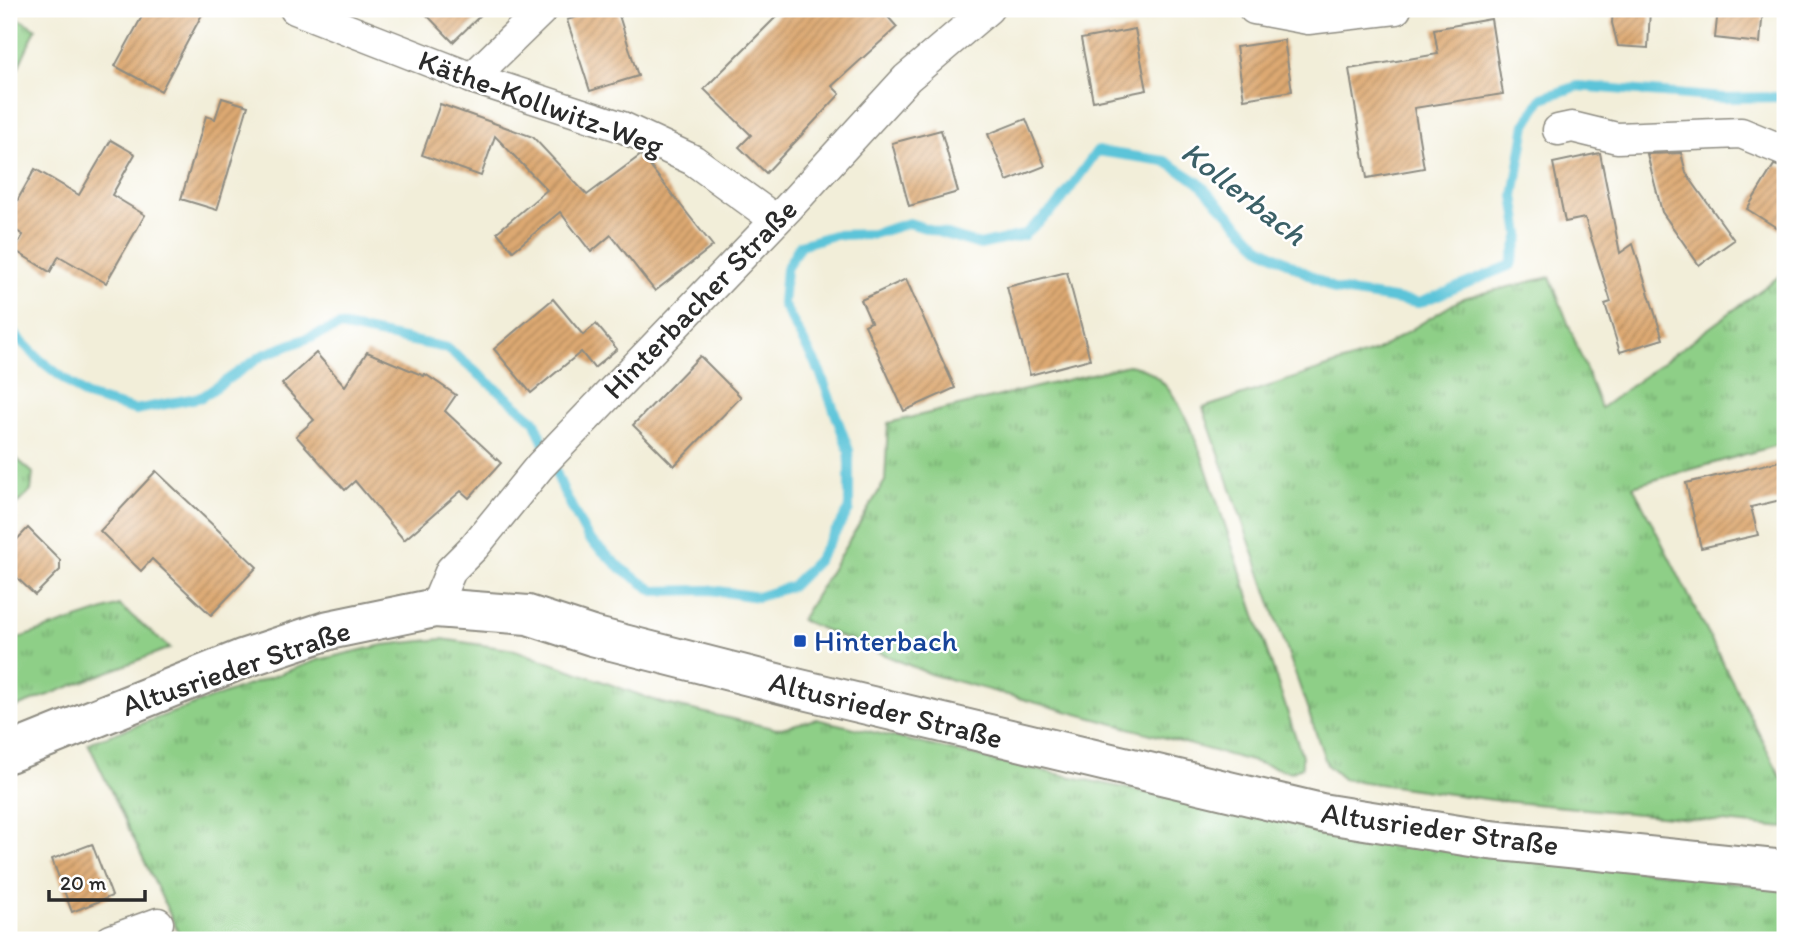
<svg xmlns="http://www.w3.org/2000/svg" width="1794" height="949" viewBox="0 0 1794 949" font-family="Itim,sans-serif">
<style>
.grass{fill:url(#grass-tufts);stroke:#5c7d59;stroke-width:2}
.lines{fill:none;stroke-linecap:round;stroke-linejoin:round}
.stream{stroke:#5cc4d9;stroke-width:10}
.building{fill:url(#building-hatch)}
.minor-casing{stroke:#8e8c82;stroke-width:33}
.secondary-casing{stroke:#8e8c82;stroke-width:42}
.minor{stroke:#fff;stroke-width:30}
.secondary{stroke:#fff;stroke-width:38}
.transit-dot{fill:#1a4fb4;stroke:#fff;stroke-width:2.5}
.labels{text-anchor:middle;stroke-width:5;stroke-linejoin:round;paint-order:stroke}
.street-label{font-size:30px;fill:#2b2b2b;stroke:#fff}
.transit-label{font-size:30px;fill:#164399;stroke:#fff;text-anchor:start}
.water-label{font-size:32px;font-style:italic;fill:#3c6168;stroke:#fff}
</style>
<defs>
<pattern id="grass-tufts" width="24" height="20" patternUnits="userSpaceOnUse" patternTransform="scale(1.75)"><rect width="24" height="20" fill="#8ecf87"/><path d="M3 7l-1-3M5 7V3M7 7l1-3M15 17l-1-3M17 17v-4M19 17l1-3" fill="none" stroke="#74a86f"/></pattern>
<pattern id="building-hatch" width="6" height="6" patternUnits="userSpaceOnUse" patternTransform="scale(1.75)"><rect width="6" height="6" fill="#dda972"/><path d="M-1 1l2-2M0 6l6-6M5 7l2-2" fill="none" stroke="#b38a5e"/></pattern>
</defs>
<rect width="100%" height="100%" fill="#fff"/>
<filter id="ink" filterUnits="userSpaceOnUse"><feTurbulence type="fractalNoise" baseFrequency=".0143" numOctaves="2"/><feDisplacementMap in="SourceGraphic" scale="14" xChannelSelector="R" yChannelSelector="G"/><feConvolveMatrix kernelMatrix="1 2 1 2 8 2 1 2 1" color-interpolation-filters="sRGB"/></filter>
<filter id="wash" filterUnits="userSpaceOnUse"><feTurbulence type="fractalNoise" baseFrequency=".00686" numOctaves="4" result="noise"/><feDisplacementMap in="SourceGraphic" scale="28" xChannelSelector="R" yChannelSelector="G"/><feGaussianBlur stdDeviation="1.57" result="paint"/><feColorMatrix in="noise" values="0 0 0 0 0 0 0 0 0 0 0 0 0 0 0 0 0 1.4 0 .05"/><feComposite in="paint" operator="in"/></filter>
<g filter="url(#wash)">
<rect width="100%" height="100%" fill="#f2eed9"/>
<g class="grass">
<polygon points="9,13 36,29 9,87"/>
<polygon points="1785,272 1785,443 1633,486 1785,785 1785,828 1493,800 1343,779 1327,765 1203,408 1376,351 1463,298 1550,277 1601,408"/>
<path d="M1128 365C1171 370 1188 422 1202 456L1302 756V767L1291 772 930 674 801 620 885 481 888 423Z"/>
<polygon points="9,452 33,473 31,491 9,511"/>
<polygon points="119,605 170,648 9,710 9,637 13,640"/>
<polygon points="442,639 515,650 662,703 777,729 816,719 1024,767 1312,827 1785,889 1785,940 182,940 88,743 318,660 383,645"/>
</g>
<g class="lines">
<polyline class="stream" points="9,329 40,360 86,396 135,410 202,397 263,355 340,326 447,348 534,420 565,494 588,538 622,569 654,591 711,590 758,597 792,586 817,561 849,510 849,451 820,372 783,304 786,269 800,245 834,235 873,234 909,223 980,245 1024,235 1058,205 1097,151 1165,161 1198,182 1260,247 1336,290 1419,303 1511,265 1520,235 1514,196 1526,124 1542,98 1578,86 1723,98 1785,97"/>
</g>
<g id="blocks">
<g class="building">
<polygon points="146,9 205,9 161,91 115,66"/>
<polygon points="421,9 487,9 453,42"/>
<polygon points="602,9 617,9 638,76 590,91 567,20"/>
<polygon points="784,9 881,9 897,27 832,86 840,94 766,173 739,147 751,135 704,89"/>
<polygon points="1613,9 1650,9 1648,48 1618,46 1612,23"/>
<polygon points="1718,9 1763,9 1760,43 1715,38"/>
<polygon points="1491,19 1503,94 1414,108 1424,168 1367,178 1349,69 1438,54 1434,29"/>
<polygon points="1135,29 1147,90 1093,101 1081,39"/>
<polygon points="1284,40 1292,91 1244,99 1236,47"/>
<polygon points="222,98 248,106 217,210 181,199 206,116 215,119"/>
<polygon points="440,104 533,137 587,195 641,155 713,246 655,291 611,235 591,252 560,212 513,251 497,232 547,190 495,136 481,176 422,155"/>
<polygon points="1026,119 1045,166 1007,181 988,134"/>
<polygon points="941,130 958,192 909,206 892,143"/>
<polygon points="111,140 135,154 112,195 145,215 106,283 59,256 50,272 14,250 23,235 9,226 9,215 35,169 79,195"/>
<polygon points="1600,153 1620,253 1633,244 1663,339 1620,352 1605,304 1611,302 1585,218 1565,222 1553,163"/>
<polygon points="1681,153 1686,173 1734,240 1699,265 1662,212 1647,154"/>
<polygon points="1774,165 1785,168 1785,233 1747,209"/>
<polygon points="1067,272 1090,359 1030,375 1007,287"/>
<polygon points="906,279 955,388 904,411 865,325 871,322 861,300"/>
<polygon points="553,299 583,335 596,324 617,349 594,368 581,352 531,393 494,349"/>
<polygon points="367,352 424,376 425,374 456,395 445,411 501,463 469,498 461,491 404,540 355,481 345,490 296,436 314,420 282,384 316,353 345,386"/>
<polygon points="700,356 741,397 674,466 633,425"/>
<polygon points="1780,461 1785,499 1751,507 1758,535 1701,548 1686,483"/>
<polygon points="156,471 257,567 211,615 152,559 141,571 100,531"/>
<polygon points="28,528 60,560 60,570 35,595 9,570 9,548"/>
<polygon points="92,844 112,896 72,912 52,859"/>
</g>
</g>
</g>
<g filter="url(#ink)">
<use href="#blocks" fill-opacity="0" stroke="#8e8c82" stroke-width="2"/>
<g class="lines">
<g class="minor-casing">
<g id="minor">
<polyline points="295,9 472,78 622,127 693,160 776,220"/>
<polyline points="1254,9 1308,19 1396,9"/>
<polyline points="472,78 543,9"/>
<polyline points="1558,130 1572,127 1617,138 1741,133 1785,151"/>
<polyline points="435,608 451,570 474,547 540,466 787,209 907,78 988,9"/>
<polyline points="111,940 158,923"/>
</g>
</g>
<g class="secondary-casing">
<polyline id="secondary" points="9,753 242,659 329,630 435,608 528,615 592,636 796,688 1321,813 1490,840 1785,870"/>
</g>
<use href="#minor" class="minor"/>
<use href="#secondary" class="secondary"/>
</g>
</g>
<rect class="transit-dot" x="793" y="634" width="14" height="14" rx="3.5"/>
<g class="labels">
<g class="street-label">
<text transform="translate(541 103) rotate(20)" y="10">Käthe-Kollwitz-Weg</text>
<text transform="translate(700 299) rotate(-46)" y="10">Hinterbacher Straße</text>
<text transform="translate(236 668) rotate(-19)" y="10">Altusrieder Straße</text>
<text transform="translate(886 710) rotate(14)" y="10">Altusrieder Straße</text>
<text transform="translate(1440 829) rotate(8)" y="10">Altusrieder Straße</text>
</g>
<g class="transit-label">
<text x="814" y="651">Hinterbach</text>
</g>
<g class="water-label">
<text transform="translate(1244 193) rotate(38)" y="11">Kollerbach</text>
</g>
</g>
<rect width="1794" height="949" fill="none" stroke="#fff" stroke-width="35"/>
<path d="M49 890v10h96v-10" fill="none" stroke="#2b2b2b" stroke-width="3.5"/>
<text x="60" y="890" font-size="21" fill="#2b2b2b" stroke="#ffffff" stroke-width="5" paint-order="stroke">20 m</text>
</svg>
